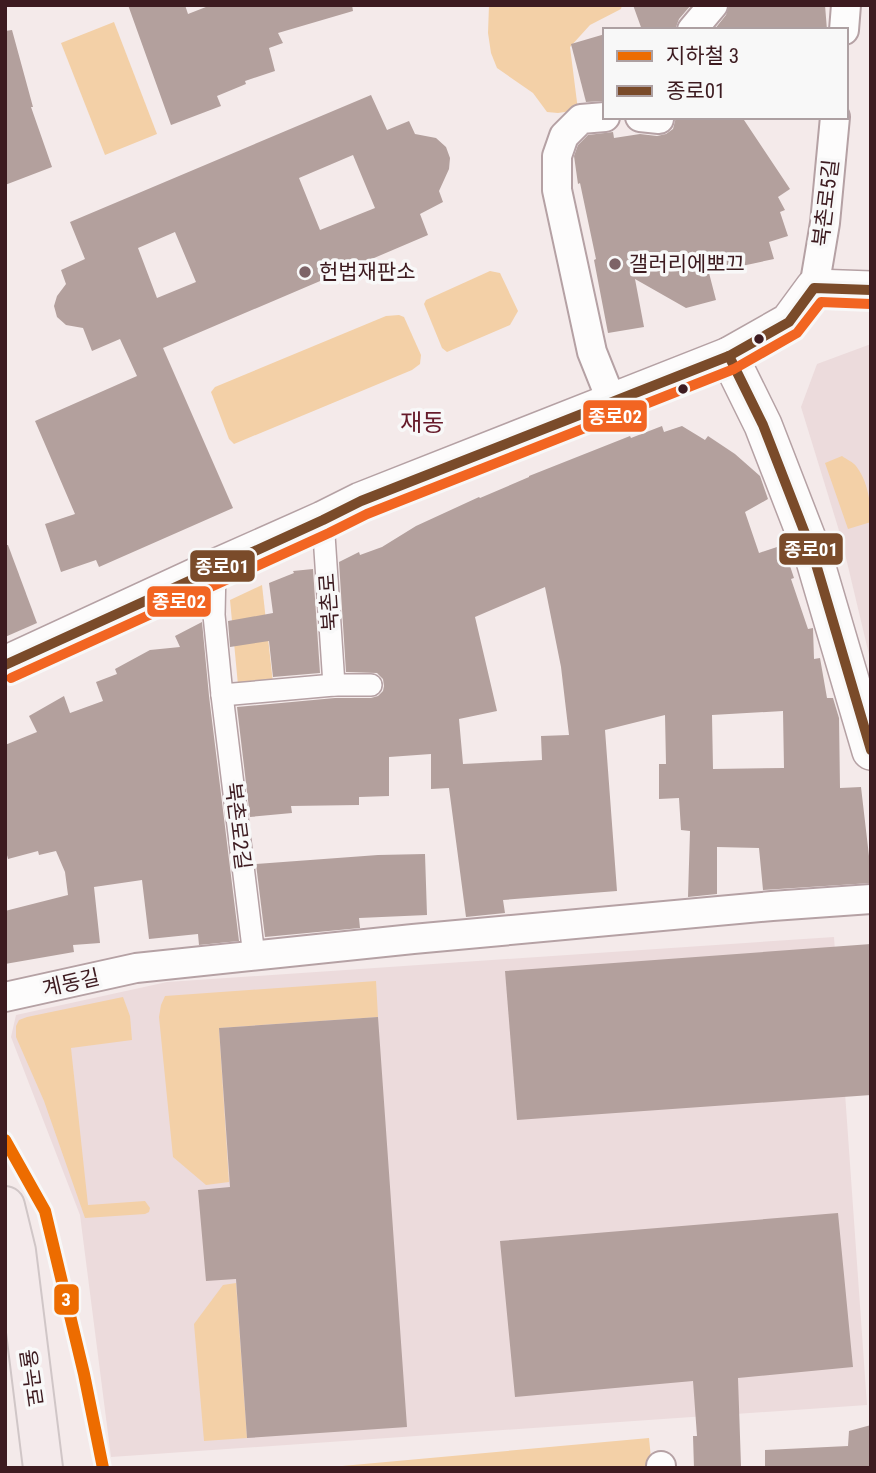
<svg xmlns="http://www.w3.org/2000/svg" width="876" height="1473" viewBox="0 0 876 1473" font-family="'Roboto Condensed','Noto Sans KR',sans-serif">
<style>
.built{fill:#ecdbdc}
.green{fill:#f3d0a7}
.building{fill:#b3a09d;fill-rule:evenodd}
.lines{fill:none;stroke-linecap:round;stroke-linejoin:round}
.pedestrian-casing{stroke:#b5a1a4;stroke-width:24}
.minor-casing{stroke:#b5a1a4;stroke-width:32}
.tertiary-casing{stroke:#b5a1a4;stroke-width:40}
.primary-casing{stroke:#d0c6c7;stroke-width:42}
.pedestrian{stroke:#fdfcfc;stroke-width:21}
.minor{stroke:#fdfcfc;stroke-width:28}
.tertiary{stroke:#fdfcfc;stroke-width:37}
.primary{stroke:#f4eaeb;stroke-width:38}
.bus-1-casing{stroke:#f8f8f8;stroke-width:16}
.bus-2-casing{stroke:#f8f8f8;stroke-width:16}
.bus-1{stroke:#7a4b2a;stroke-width:10}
.bus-2{stroke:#f26522;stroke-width:10}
.metro-1-casing{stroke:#f8f8f8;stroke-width:18}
.metro-1{stroke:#ed6c00;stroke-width:12}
.poi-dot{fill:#7d6367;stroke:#f8f8f8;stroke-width:2.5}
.bus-dot{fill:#3d1b20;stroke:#f8f8f8;stroke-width:2.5}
.labels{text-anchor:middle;stroke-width:7;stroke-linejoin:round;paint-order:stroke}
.street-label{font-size:21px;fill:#3d1b20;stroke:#f8f8f8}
.poi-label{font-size:21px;fill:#3d1b20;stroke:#f8f8f8;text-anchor:start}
.quarter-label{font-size:24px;fill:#661b2a;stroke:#f8f8f8}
.line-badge{stroke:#f8f8f8;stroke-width:2.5}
.badge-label{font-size:19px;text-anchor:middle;font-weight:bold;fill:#fff}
</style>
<rect width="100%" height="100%" fill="#f4eaea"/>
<g class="built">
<polygon points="871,344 871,663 841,537 801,407 817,364"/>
<polygon points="834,937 867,1405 111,1457 80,1215 11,1037 16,1015 167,982"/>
</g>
<g class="green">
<polygon points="489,5 622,5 621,9 590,25 570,47 578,110 558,113 547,112 533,93 497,68 491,53 488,33"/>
<polygon points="114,22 157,134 105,155 61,43"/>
<polygon points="490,271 500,273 518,311 510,325 447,352 442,348 424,304 426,300"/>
<polygon points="399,315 404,317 421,355 420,364 412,370 234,444 229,439 211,392 215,387 386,316"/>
<path d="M842 456C846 459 853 462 856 466 868 481 871 504 871 522L848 529 825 463Z"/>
<polygon points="262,585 273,683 238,685 230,600"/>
<polygon points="376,981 378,1017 219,1028 229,1182 206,1185 173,1157 159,1017 161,1005 165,996"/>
<polygon points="123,997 130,1016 132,1040 71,1048 88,1205 145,1201 150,1208 149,1212 145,1214 85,1218 44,1101 16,1037 16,1026 19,1020 27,1017"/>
<polygon points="236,1283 247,1438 204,1441 194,1324 223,1285"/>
<polygon points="649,1438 652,1468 320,1468"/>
</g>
<g class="building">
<polygon points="128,5 185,5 188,14 211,5 352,5 353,11 278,33 283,43 269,48 275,71 245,81 246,84 217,96 221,106 171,125"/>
<polygon points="633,5 691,5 679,19 676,27 669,30 642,30"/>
<polygon points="729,5 825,5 827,30 714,30 726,15"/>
<polygon points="12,30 33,107 31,107 52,167 5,185 5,31"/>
<polygon points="605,34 605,101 586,102 571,44"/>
<path d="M371 95 387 130 409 121 415 134 436 138 446 147 450 158 449 169 439 191 443 202 420 214 428 235 163 348 233 508 99 567 96 560 61 572 45 524 75 514 35 421 137 376 120 339 92 351 83 328 66 325 57 317 54 306 57 296 66 284 61 270 85 259 70 222ZM353 155 375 208 320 230 299 178ZM175 232 196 282 157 298 138 248Z"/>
<polygon points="676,117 742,117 790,189 778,197 785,210 780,212 788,236 769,242 774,259 709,273 716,300 686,308 635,279 644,327 608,333 594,260 596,259 580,183 578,184 574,156 578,145 588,135 613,132 614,138 640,134 657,136 666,134 673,129"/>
<path d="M662 426 664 432 682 426 705 440 708 436 735 454 760 476 768 499 745 512 759 553 783 545 794 578 791 579 808 629 813 628 814 659 820 658 827 698H833L839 718 840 788 861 787 869 856 871 883 763 890 759 848 717 847V894L688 897 690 831 681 830 679 798 659 799V764H666L665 715 605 730 617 891 503 900 505 913 466 917 449 788 431 789V754L389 757V796L359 797V805L291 806 292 813 250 817 237 707 335 698H371L378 696 383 691 384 686 383 679 377 673 346 672 339 562 359 552 360 555 382 547 416 526 479 497 480 498 529 477V476L630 436 631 438ZM545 587 561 667 569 735 541 736 542 760 463 764 459 719 497 711 475 617ZM783 711 784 768 713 769 712 715Z"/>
<polygon points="5,545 8,545 37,623 5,637"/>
<polygon points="313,569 320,673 273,677 269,641 230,647 228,621 273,613 269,583 294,573 293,571"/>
<polygon points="202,622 209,696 239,941 199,945 198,934 149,939 142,880 94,887 100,943 73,945 74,952 5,964 5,911 68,895 65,872 56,851 39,855 38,851 8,859 5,847 5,745 37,732 29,716 64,696 70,713 103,701 96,682 117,674 115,669 150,650 180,647 175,636"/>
<polygon points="425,854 427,915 359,918 360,928 265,937 256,864 378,855"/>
<polygon points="871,944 871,1095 517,1120 505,971"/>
<polygon points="378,1017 407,1427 247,1438 236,1279 206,1281 198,1190 230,1187 219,1028"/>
<polygon points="838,1213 853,1367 738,1378 741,1466 730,1466 730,1468 694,1468 693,1436 697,1436 693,1381 515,1397 500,1241"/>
<polygon points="871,1425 871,1468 765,1468 765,1450 848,1446 849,1431"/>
</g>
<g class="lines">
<g class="pedestrian-casing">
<g id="pedestrian">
<polyline points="323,520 334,685"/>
<polyline points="215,568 214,615 222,695 254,956"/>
<polyline points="222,695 334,685 371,685"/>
</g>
</g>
<g class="minor-casing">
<g id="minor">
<polyline points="692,30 713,5"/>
<polyline points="844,30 846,5"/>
<polyline points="605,117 581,119 564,136 557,156 557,190 592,352 612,402"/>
<polyline points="640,117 659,119 659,117"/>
<polyline points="814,288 825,223 835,117"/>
<polyline points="5,997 136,968 413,939 772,906 871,899"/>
<polyline points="661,1466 661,1468"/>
</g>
</g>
<g class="tertiary-casing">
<g id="tertiary">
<polyline points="729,356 763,425 813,554 871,751"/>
<polyline points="5,665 215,568 323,520 361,501 729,356 789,322 814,288 871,290"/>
</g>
</g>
<g class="primary-casing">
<polyline id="primary" points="5,1206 16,1251 43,1468"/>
</g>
<use href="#pedestrian" class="pedestrian"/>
<use href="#minor" class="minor"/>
<use href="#tertiary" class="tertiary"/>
<use href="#primary" class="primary"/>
<g class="bus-1-casing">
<g id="bus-1">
<polyline points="729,356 763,425 813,554 871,750"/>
<polyline points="5,665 323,520 361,501 729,356 789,322 814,288 871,290"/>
</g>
</g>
<g class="bus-2-casing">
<polyline id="bus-2" points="11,678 329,533 367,514 734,369 797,333 821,302 871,304"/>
</g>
<use href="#bus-1" class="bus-1"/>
<use href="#bus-2" class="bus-2"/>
<g class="metro-1-casing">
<polyline id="metro-1" points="5,1140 45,1211 84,1374 103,1468"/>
</g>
<use href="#metro-1" class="metro-1"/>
</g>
<g class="poi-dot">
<circle cx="615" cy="264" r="7"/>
<circle cx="305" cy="272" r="7"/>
</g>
<g class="bus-dot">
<circle cx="759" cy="339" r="6"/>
<circle cx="683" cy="389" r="6"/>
</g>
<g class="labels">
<g class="street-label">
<text transform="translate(826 203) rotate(-83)" y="7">북촌로5길</text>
<text transform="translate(329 602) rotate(-94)" y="7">북촌로</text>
<text transform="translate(238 826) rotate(83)" y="7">북촌로2길</text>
<text transform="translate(71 983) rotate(-13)" y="7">계동길</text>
<text transform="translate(31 1378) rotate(82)" y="7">율곡로</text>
</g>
<g class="poi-label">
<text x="629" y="271">갤러리에뽀끄</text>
<text x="319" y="279">헌법재판소</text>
</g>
<g class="quarter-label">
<text x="422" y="431">재동</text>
</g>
</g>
<g class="line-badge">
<rect x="582" y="399" width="66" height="34" rx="7" fill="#f26522"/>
<rect x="778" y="532" width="66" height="34" rx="7" fill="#7a4b2a"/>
<rect x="189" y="549" width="67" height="34" rx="7" fill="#7a4b2a"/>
<rect x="146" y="585" width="66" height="33" rx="7" fill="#f26522"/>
<rect x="53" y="1283" width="27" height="33" rx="7" fill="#ed6c00"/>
</g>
<g class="badge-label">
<text x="615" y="423">종로02</text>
<text x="811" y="556">종로01</text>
<text x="222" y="573">종로01</text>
<text x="179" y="608">종로02</text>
<text x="66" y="1306">3</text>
</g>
<rect width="876" height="1473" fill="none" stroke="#3d1b20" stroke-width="14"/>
<rect x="603" y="28" width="245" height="91" fill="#f8f8f8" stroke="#ada0a2" stroke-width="2"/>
<rect x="617" y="51" width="35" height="10" fill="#ed6c00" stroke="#ada0a2" stroke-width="2"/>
<text x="666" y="63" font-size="21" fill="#3d1b20">지하철 3</text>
<rect x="617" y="86" width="35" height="10" fill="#7a4b2a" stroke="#ada0a2" stroke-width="2"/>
<text x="666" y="98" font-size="21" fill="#3d1b20">종로01</text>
</svg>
